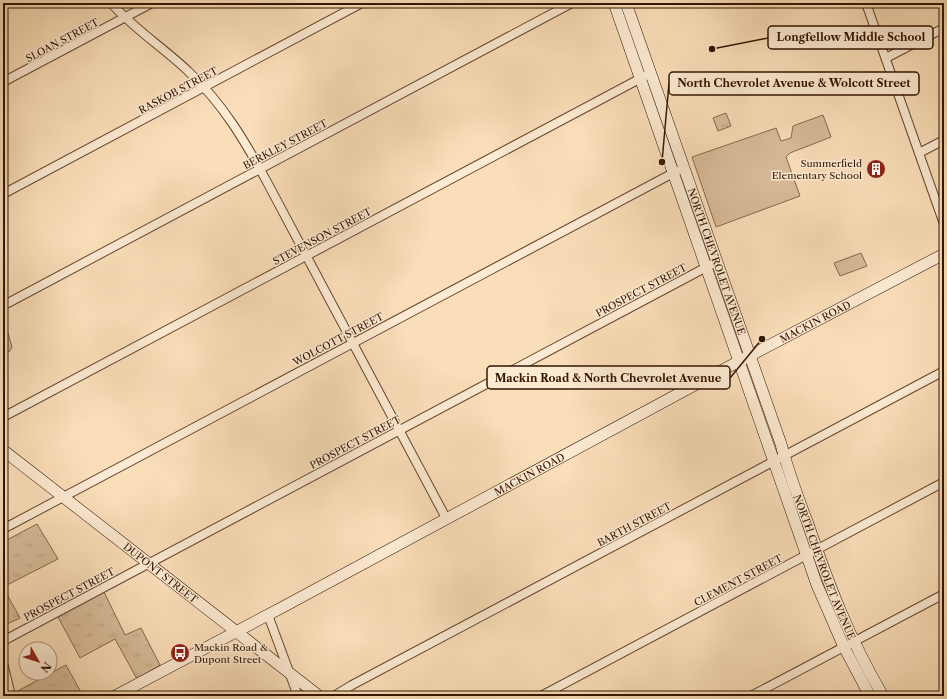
<svg xmlns="http://www.w3.org/2000/svg" width="947" height="699" viewBox="0 0 947 699" font-family="'Libre Caslon Text',serif">
<style>
.grass{fill:url(#grass-tufts);stroke:#86684e}
.green{fill:#d8bc9a;stroke:#86684e}
.lines{fill:none;stroke-linecap:round;stroke-linejoin:round}
.street-casing{stroke:#65462f;stroke-width:10}
.secondary-casing{stroke:#331401;stroke-width:12}
.street{stroke:#fcead2;stroke-width:8}
.secondary{stroke:#fcead2;stroke-width:11}
.labels{text-anchor:middle;stroke-width:3;stroke-linejoin:round;paint-order:stroke}
.street-label{font-size:10px;fill:#331401;stroke:#fcead2}
.poi-label{font-size:10px;fill:#331401;stroke:#fcead2;text-anchor:end}
.leader{fill:none;stroke:#331401;stroke-width:1.5}
.callout-dot{fill:#331401;stroke:#fcead2;stroke-width:1.5}
.callout{fill:#fcead2;stroke:#331401;stroke-width:1.5}
.callout-label{font-size:11px;text-anchor:middle;font-weight:bold;fill:#331401}
</style>
<defs>
<pattern id="grass-tufts" width="24" height="20" patternUnits="userSpaceOnUse"><rect width="24" height="20" fill="#d8bc9a"/><path d="M3 7l-1-3M5 7V3M7 7l1-3M15 17l-1-3M17 17v-4M19 17l1-3" fill="none" stroke="#baa183"/></pattern>
</defs>
<rect width="100%" height="100%" fill="#fadeb9"/>
<filter id="stains"><feTurbulence type="fractalNoise" baseFrequency=".005" numOctaves="4"/><feColorMatrix values="0 0 0 0 .2 0 0 0 0 .09 0 0 0 0 .02 0 0 0 .5 -.17"/></filter>
<radialGradient id="worn" r=".72"><stop offset=".6" stop-color="#630" stop-opacity="0"/><stop offset="1" stop-color="#630" stop-opacity=".3"/></radialGradient>
<g class="grass">
<polygon points="726,113 731,126 718,131 713,118"/>
<polygon points="37,524 58,559 3,587 3,542"/>
<polygon points="3,587 20,618 5,625 3,616"/>
<polygon points="104,592 125,635 141,628 160,665 137,679 115,639 80,658 58,617"/>
<polygon points="66,665 83,696 15,696 14,693"/>
</g>
<g class="green">
<polygon points="823,115 831,137 790,153 786,157 800,196 716,227 692,157 776,128 781,141 791,138 793,126"/>
<polygon points="861,253 867,266 840,276 834,263"/>
<polygon points="3,316 12,347 10,351 3,355"/>
</g>
<g class="lines">
<g class="street-casing">
<g id="street">
<path d="M111 3C134 29 164 48 189 72 223 104 245 141 267 182L446 518"/>
<polyline points="866,3 944,224"/>
<polyline points="886,58 944,28"/>
<polyline points="3,82 152,3"/>
<polyline points="919,153 944,140"/>
<polyline points="3,194 362,3"/>
<polyline points="8,303 572,3"/>
<polyline points="3,417 645,76"/>
<polyline points="3,529 677,171"/>
<polyline points="268,615 298,696"/>
<polyline points="3,641 716,262"/>
<polyline points="3,663 11,696"/>
<polyline points="334,696 352,685 944,371"/>
<polyline points="541,696 944,482"/>
<polyline points="751,696 944,594"/>
</g>
</g>
<g class="secondary-casing">
<g id="secondary">
<polyline points="614,3 817,585 844,647 870,696"/>
<path id="s1" d="M626 3 781 444C788 471 798 498 808 524 829 586 850 640 883 696"/>
<path id="s2" d="M3 450 319 696"/>
<path id="s3" d="M115 696 281 608 730 366 944 254"/>
</g>
</g>
<use href="#street" class="street"/>
<use href="#secondary" class="secondary"/>
</g>
<defs>
<g id="building-disc" transform="scale(1)"><circle r="9.5" fill="#8f2418" stroke="#fcead2"/><path d="M-4-6H4V6H1V3H-1V6H-4ZM-2.5-4.3h1.7v1.8h-1.7ZM.8-4.3h1.7v1.8H.8ZM-2.5-1h1.7V.8h-1.7ZM.8-1h1.7V.8H.8Z" fill="#fff"/></g>
<g id="bus-disc" transform="scale(1)"><circle r="9.5" fill="#8f2418" stroke="#fcead2"/><path d="M-5-6H5V4H4V6H2V4H-2V6H-4V4H-5ZM-3.5-4V0h7V-4ZM-3.5 1.2v1.5H-2V1.2ZM2 1.2v1.5H3.5V1.2Z" fill="#fff"/></g>
</defs>
<g fill-rule="evenodd">
<use href="#building-disc" x="876" y="169"/>
<use href="#bus-disc" x="180" y="653"/>
</g>
<g class="labels">
<g class="street-label">
<text transform="translate(62 40) rotate(-28)" y="4">SLOAN STREET</text>
<text transform="translate(178 90) rotate(-28)" y="4">RASKOB STREET</text>
<text transform="translate(285 144) rotate(-28)" y="4">BERKLEY STREET</text>
<text transform="translate(322 236) rotate(-28)" y="4">STEVENSON STREET</text>
<text dy="4" stroke="none"><textPath href="#s1" startOffset="274">NORTH CHEVROLET AVENUE</textPath></text>
<text transform="translate(641 290) rotate(-28)" y="4">PROSPECT STREET</text>
<text dy="4" stroke="none"><textPath href="#s3" startOffset="794">MACKIN ROAD</textPath></text>
<text transform="translate(338 339) rotate(-28)" y="4">WOLCOTT STREET</text>
<text transform="translate(355 442) rotate(-28)" y="4">PROSPECT STREET</text>
<text dy="4" stroke="none"><textPath href="#s3" startOffset="470">MACKIN ROAD</textPath></text>
<text transform="translate(634 524) rotate(-28)" y="4">BARTH STREET</text>
<text dy="4" stroke="none"><textPath href="#s1" startOffset="598">NORTH CHEVROLET AVENUE</textPath></text>
<text dy="4" stroke="none"><textPath href="#s2" startOffset="200">DUPONT STREET</textPath></text>
<text transform="translate(738 580) rotate(-28)" y="4">CLEMENT STREET</text>
<text transform="translate(69 594) rotate(-28)" y="4">PROSPECT STREET</text>
</g>
<g class="poi-label">
<text x="862" y="167">Summerfield<tspan x="862" dy="12">Elementary School</tspan></text>
<text x="194" y="651" text-anchor="start">Mackin Road &amp;<tspan x="194" dy="12">Dupont Street</tspan></text>
</g>
</g>
<path class="leader" d="M712 49L768 38M662 162L669 83M762 339L730 378"/>
<g class="callout-dot">
<circle cx="712" cy="49" r="4"/>
<circle cx="662" cy="162" r="4"/>
<circle cx="762" cy="339" r="4"/>
</g>
<g class="callout">
<rect x="768" y="26" width="165" height="23" rx="4"/>
<rect x="669" y="72" width="250" height="23" rx="4"/>
<rect x="487" y="366" width="243" height="23" rx="4"/>
</g>
<g class="callout-label">
<text x="851" y="41">Longfellow Middle School</text>
<text x="794" y="87">North Chevrolet Avenue &amp; Wolcott Street</text>
<text x="608" y="382">Mackin Road &amp; North Chevrolet Avenue</text>
</g>
<rect width="947" height="699" fill="none" stroke="#fadeb9" stroke-width="16"/>
<rect x="4" y="4" width="939" height="691" fill="none" stroke="#331401" stroke-width="2"/>
<rect x="8" y="8" width="931" height="683" fill="none" stroke="#331401"/>
<g transform="translate(38 661) rotate(129)"><circle r="19" fill="#fcead2" stroke="#ac947e"/>
<path d="M0-3L7 15L0 10L-7 15Z" fill="#8f2418"/>
<text y="-6" font-size="11" font-weight="bold" text-anchor="middle" fill="#331401">N</text>
</g>
<rect width="100%" height="100%" filter="url(#stains)"/>
<rect width="100%" height="100%" fill="url(#worn)"/>
</svg>
